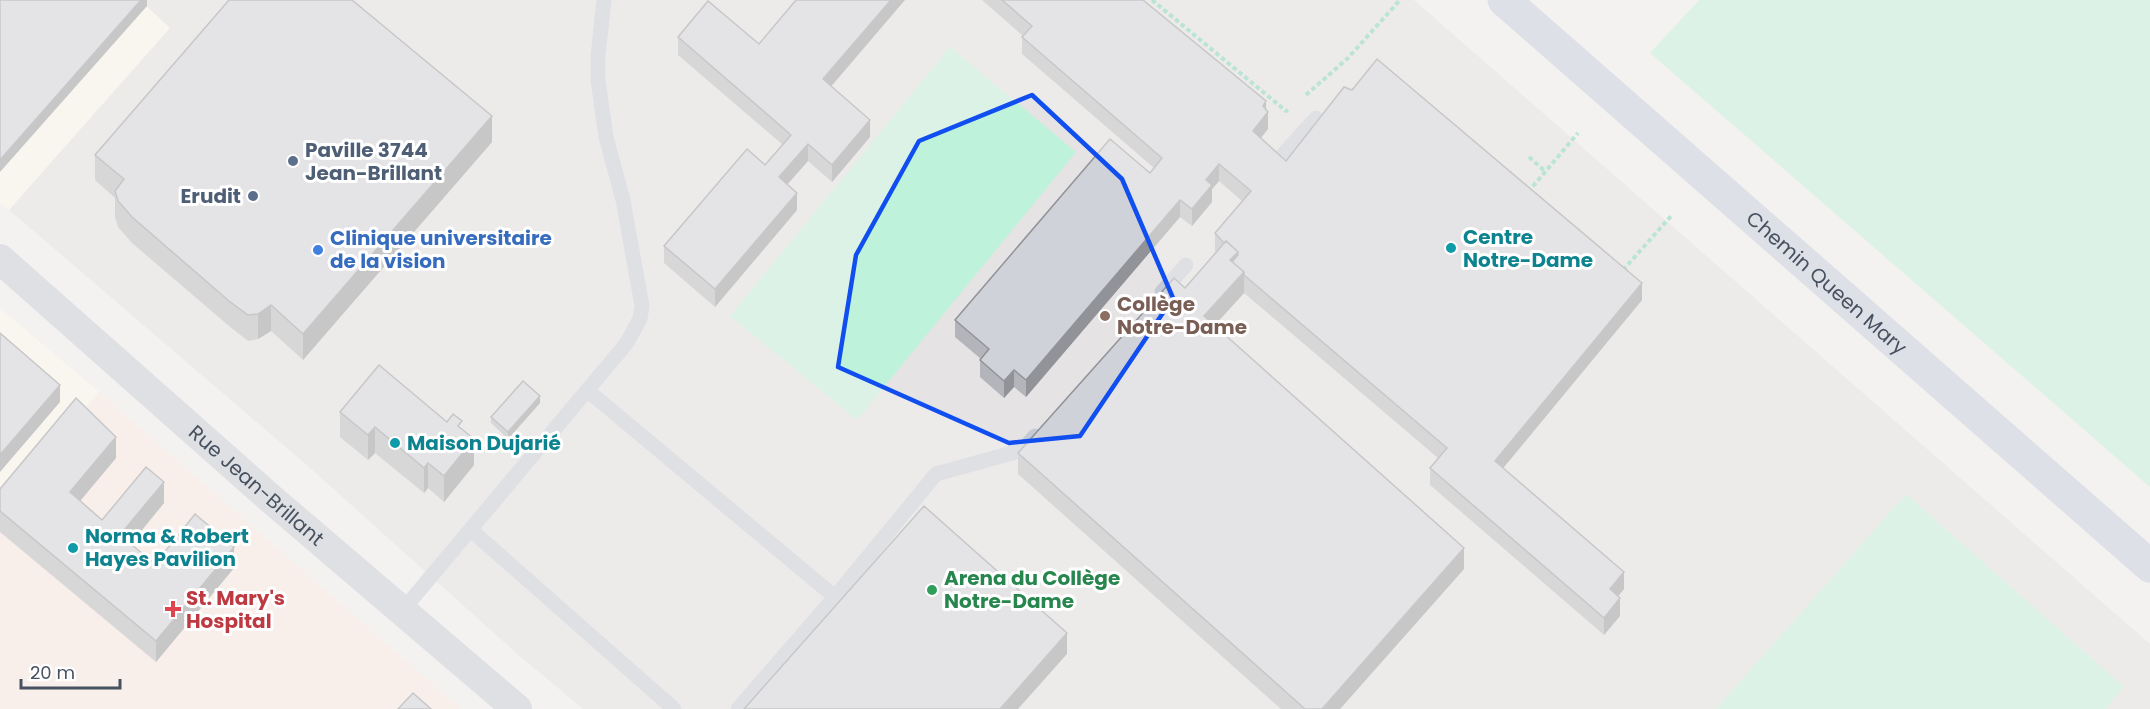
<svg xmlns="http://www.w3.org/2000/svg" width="2150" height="709" viewBox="0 0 2150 709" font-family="Poppins,sans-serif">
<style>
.commercial{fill:#fdfbeb}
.education{fill:#e5e3e3}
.medical{fill:#fde9e2}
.green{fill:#bff2db}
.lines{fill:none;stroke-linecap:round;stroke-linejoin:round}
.path{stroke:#74d2b3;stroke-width:4;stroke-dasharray:4.5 3;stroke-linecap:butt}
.lane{stroke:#c4cbd6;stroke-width:15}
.street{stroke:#c4cbd6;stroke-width:30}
.secondary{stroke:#c3cbdb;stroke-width:33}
.wall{fill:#b3b5bb}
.shaded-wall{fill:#929398}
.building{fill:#d0d2d9;stroke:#929398;stroke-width:1.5}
.marked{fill:none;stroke:#104eef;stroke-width:4.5;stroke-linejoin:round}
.service-dot{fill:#5c6f8a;stroke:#fff;stroke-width:2}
.culture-dot{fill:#0f9aa8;stroke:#fff;stroke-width:2}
.shop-dot{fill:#3f7fe0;stroke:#fff;stroke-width:2}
.education-dot{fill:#8d6e63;stroke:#fff;stroke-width:2}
.leisure-dot{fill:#2e9e5b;stroke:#fff;stroke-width:2}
.health-dot{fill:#e0444e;stroke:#fff;stroke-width:2}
.labels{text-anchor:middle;stroke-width:6;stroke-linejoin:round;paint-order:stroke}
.service-label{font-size:20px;font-weight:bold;fill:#4e5e75;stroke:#fff;text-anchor:start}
.culture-label{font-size:20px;font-weight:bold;fill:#0d838f;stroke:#fff;text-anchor:start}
.shop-label{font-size:20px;font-weight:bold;fill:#366cbe;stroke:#fff;text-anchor:start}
.street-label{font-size:20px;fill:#485160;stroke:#fff}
.education-label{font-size:20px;font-weight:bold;fill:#785e54;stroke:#fff;text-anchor:start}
.leisure-label{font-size:20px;font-weight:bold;fill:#27864d;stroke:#fff;text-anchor:start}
.health-label{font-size:20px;font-weight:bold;fill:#be3a42;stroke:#fff;text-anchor:start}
</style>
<rect width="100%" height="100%" fill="#f4f2f1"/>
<g class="commercial">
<polygon points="0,0 140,0 170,28 9,210 0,203"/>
<polygon points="0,308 99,392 0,509"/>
</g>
<polygon class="education" points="140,0 1414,0 2150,644 2150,709 583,709 516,653 310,468 9,210 170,28"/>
<polygon class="medical" points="99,392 461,709 0,709 0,509"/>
<g class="green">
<polygon points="1699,0 2150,0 2150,487 1650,53"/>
<polygon points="950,47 1076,152 857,420 730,316"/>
<polygon points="1906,494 2124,687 2105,709 1716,709"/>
</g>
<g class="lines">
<g class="path">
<polyline points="1152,0 1286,111 1288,110"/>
<polyline points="1306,95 1348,58 1400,0"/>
<polyline points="1529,157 1546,172"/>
<polyline points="1528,192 1578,133"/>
<polyline points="1623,270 1672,215"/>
</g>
<g class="lane">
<polyline points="1273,166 1316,118"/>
<polyline points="1162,292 1186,265"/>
<polyline points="587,390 835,597 738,709"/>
<polyline points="471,530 674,709"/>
<polyline points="835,597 936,474 1023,450 1035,436"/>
<polyline points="402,611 626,344 640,319 642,306 623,200 606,137 598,80 598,56 604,0"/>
</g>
<path class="street" id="s1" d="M0 259 270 498 517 709"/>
<path class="secondary" id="s2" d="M1504 0 2150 566"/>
</g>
<g class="wall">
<polygon points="982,0 1143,0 1266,110 1268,129 1261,138 1286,161 1642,300 1503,468 1624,589 1618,596 1620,616 1604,635 1430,485 1430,468 1438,458 1244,293 1215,325 1464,569 1340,709 1281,709 1018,474 1018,453 1185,288 1216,252 1215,251 1215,233 1242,201 1219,181 1212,189 1212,202 1192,226 1180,217 1026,397 1014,387 1004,398 980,377 980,360 981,359 955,337 955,320 1150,173 1154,168 1022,54 1022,37 1023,36"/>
<polygon points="678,37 759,44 831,86 870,137 832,182 808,161 787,184 797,210 715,307 664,263 664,246 765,165 783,145 678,55"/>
<polygon points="492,142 303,360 271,331 258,339 248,341 229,326 132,243 118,227 115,217 115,198 95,180 95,155"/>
<polygon points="540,403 508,439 491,423 491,417"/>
<polygon points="340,412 447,422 462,429 474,465 444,502 428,488 424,493 375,453 368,460 340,437"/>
<polygon points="116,458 80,501 102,520 164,503 131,544 155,564 234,568 156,662 0,532 0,489"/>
</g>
<g class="shaded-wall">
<polygon points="141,0 147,0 147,6 0,172 0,160"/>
<polygon points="891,0 905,0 823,96 823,79"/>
<polygon points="1266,101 1266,115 1268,112 1268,129 1253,148 1253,131 1263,106"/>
<polygon points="492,116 492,142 303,360 303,334"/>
<polygon points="870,120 870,137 832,182 832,165"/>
<polygon points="808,144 808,161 779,194 779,177"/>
<polygon points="1219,164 1219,181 1212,189 1212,202 1192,226 1192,209 1206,180"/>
<polygon points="797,193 797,210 715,307 715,289"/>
<polygon points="1180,200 1180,217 1026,397 1026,380"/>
<polygon points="1238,252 1238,271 1230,260"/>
<polygon points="1244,272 1244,293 1204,337 1204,316"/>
<polygon points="1642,283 1642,300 1495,478 1495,461"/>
<polygon points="271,305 271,331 258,339 258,314"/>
<polygon points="1014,370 1014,387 1004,398 1004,381"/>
<polygon points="60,385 60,402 0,472 0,455"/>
<polygon points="540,396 540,403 508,439 508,432"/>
<polygon points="375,427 375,453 368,460 368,435"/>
<polygon points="116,437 116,458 70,513 70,492"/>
<polygon points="474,439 474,465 444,502 444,476"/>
<polygon points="428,463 428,488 424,493 424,468"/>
<polygon points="164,482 164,503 120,556 120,535"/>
<polygon points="234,547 234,568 156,662 156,641"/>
<polygon points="1464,548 1464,569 1340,709 1322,709"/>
<polygon points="1624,572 1624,589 1610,606 1610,589"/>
<polygon points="1620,598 1620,616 1604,635 1604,618"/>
<polygon points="1067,633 1067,654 1018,709 1000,709"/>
</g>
<g class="building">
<polygon points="0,0 141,0 0,160"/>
<polygon points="229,0 352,0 492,116 303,334 271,305 258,314 248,315 229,301 132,217 118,201 115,191 124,179 95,155"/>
<polygon points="796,0 891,0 823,79 870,120 832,165 808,144 779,177 797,193 715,289 664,246 747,149 765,165 791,135 678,37 708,1 759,44"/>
<polygon points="1002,0 1143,0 1266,101 1263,106 1268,112 1253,131 1286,161 1344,87 1352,90 1377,59 1642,283 1495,461 1624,572 1610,589 1620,598 1604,618 1430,468 1447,448 1244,275 1244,272 1232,262 1238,255 1238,252 1226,241 1224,243 1215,233 1251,191 1219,164 1206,180 1212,185 1192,209 1180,200 1026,380 1014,370 1004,381 980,360 989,349 955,320 1110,139 1150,173 1162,158 1022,37 1032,26"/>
<polygon points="1226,241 1238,252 1230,260 1244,272 1204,316 1464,548 1322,709 1305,709 1018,453 1174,278 1185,288"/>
<polygon points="0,333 60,385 0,455"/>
<polygon points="379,365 447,422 453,414 462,421 458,426 474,439 444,476 428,463 424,468 375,427 368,435 340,412"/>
<polygon points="523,381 540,396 508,432 491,417"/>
<polygon points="76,398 116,437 70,492 102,520 146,467 164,482 120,535 155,564 195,514 234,547 156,641 0,511 0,489"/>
<polygon points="924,506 1067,633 1000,709 744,709"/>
<polygon points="413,693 431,709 398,709"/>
</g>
<path d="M0 0H2150V709H0ZM1032 95 1122 179 1173 298 1080 436 1009 443 838 367 856 255 919 141Z" fill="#f4f2f1" fill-opacity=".55" fill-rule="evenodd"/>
<path class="marked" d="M1032 95 1122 179 1173 298 1080 436 1009 443 838 367 856 255 919 141Z"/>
<g class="service-dot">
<circle cx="293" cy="161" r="6"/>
<circle cx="253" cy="196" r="6"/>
</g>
<g class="culture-dot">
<circle cx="1451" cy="248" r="6"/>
<circle cx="395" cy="443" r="6"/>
<circle cx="73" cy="548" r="6"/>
</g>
<circle class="shop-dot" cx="318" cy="250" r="6"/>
<circle class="education-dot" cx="1105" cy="316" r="6"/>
<circle class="leisure-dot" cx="932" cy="590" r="6"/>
<path class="health-dot" d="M170 600h6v6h6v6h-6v6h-6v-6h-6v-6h6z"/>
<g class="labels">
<g class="service-label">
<text x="305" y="157">Paville 3744<tspan x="305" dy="23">Jean-Brillant</tspan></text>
<text x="241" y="203" text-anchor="end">Erudit</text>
</g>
<g class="culture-label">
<text x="1463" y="244">Centre<tspan x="1463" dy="23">Notre-Dame</tspan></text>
<text x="407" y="450">Maison Dujarié</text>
<text x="85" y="543">Norma &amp; Robert<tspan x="85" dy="23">Hayes Pavilion</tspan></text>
</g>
<g class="shop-label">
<text x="330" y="245">Clinique universitaire<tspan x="330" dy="23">de la vision</tspan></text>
</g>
<g class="street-label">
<text dy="7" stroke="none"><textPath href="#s2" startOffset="429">Chemin Queen Mary</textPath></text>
<text dy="7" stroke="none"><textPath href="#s1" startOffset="342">Rue Jean-Brillant</textPath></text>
</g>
<g class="education-label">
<text x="1117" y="311">Collège<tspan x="1117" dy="23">Notre-Dame</tspan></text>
</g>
<g class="leisure-label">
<text x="944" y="585">Arena du Collège<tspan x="944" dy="23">Notre-Dame</tspan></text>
</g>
<g class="health-label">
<text x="186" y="605">St. Mary's<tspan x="186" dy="23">Hospital</tspan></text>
</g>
</g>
<path d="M21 679v9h99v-9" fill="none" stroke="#485160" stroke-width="3"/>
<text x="30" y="679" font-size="18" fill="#485160" stroke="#ffffff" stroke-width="4.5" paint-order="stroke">20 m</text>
</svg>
